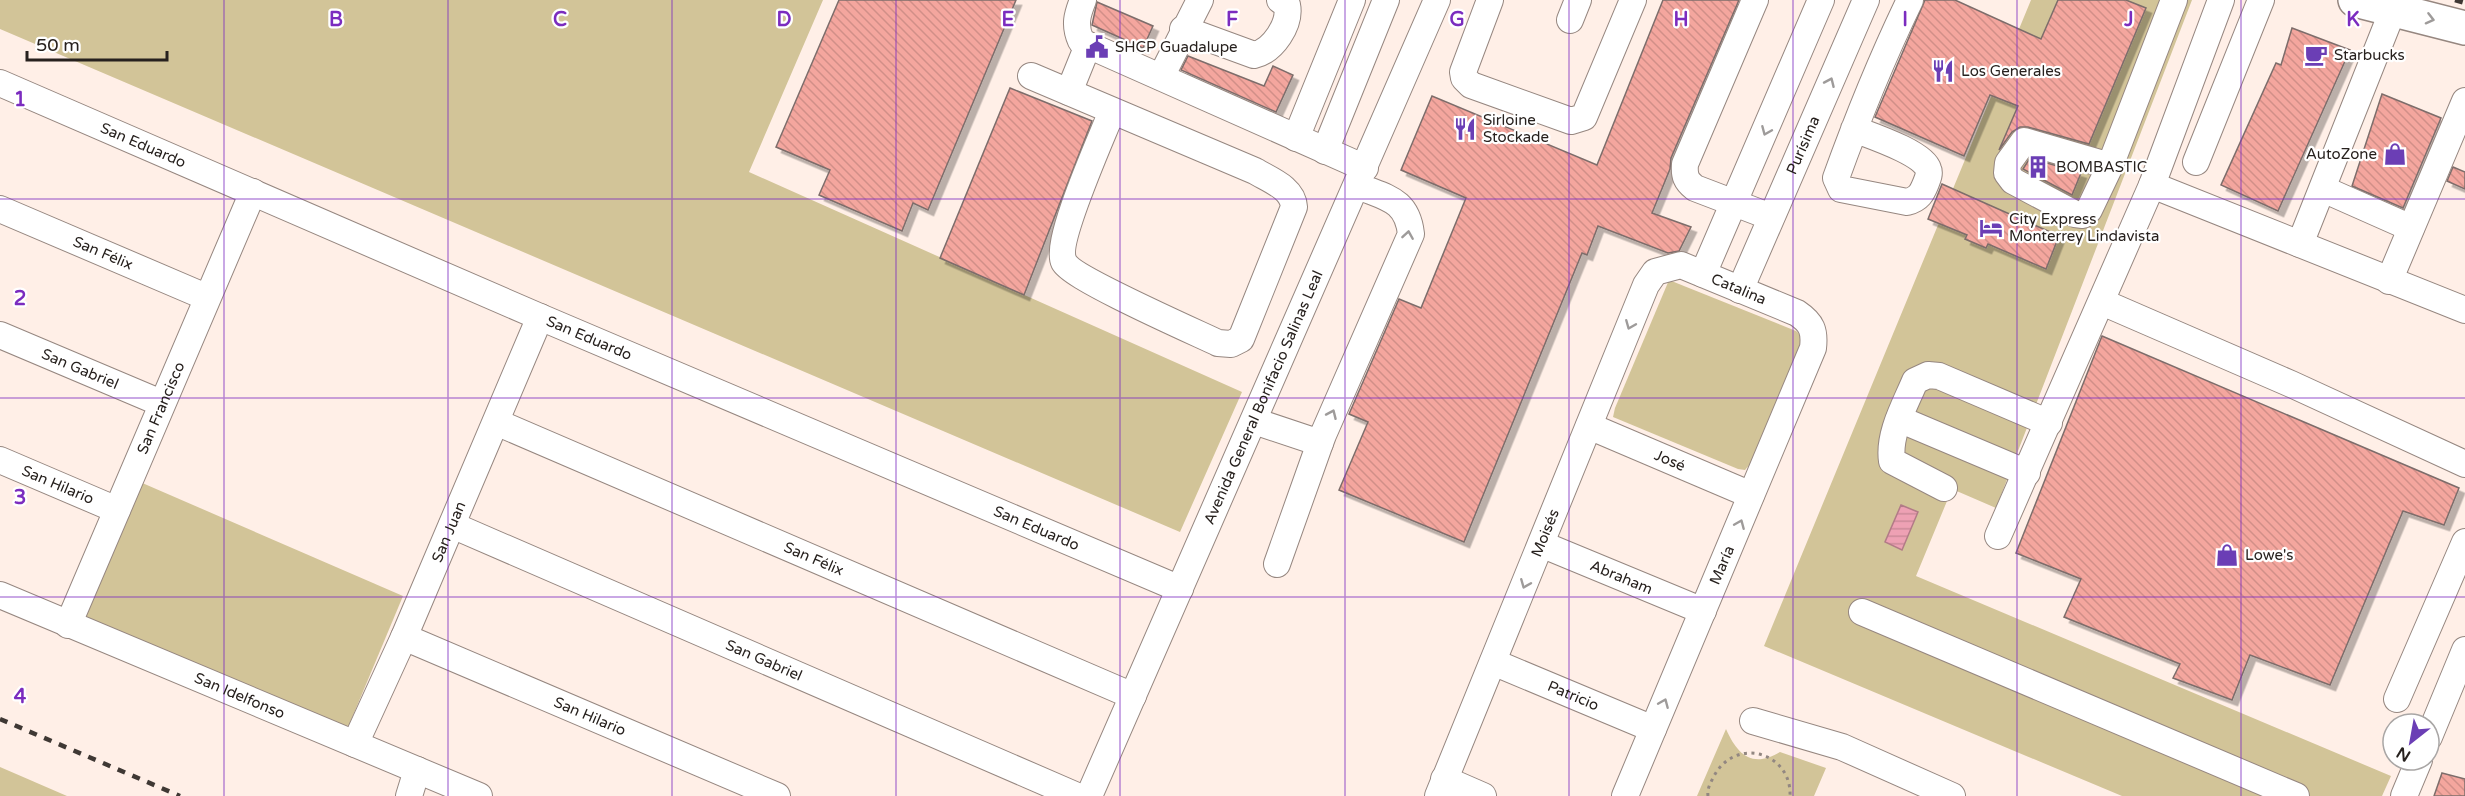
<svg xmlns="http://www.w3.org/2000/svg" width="2465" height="796" viewBox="0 0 2465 796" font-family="'Varela Round',sans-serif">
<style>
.green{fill:#d2c498}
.water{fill:url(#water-rules);stroke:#b27b87;stroke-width:1.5}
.building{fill:url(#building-back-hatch);stroke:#7d6d6b;stroke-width:1.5;filter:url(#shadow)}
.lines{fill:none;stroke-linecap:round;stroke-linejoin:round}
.minor-casing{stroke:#968780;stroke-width:28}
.highway-casing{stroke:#968780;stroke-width:36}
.path{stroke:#928781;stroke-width:3;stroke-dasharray:3 4.5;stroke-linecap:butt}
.minor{stroke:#fff;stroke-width:26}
.highway{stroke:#fff;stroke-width:33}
.rail{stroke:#3f3834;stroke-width:4.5;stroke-dasharray:8 8;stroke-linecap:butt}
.oneway{stroke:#9e9b9a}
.grid{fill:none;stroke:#7b2cbf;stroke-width:1.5;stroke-opacity:0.55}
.labels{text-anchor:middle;stroke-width:4.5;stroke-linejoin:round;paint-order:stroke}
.poi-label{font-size:15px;fill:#27211e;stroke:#fff;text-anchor:start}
.street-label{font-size:15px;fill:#27211e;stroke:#fff}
.grid-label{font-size:20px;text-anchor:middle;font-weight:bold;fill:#7b2cbf;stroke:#fff;stroke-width:4.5;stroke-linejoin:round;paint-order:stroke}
</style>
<defs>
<pattern id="water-rules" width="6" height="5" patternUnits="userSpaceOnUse" patternTransform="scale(1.5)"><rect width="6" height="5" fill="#eea1b4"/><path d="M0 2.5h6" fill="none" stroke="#cc8a9a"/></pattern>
<pattern id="building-back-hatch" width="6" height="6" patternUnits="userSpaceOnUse" patternTransform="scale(1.5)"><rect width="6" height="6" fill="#f4a69e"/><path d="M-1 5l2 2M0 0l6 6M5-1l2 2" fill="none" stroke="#d18f88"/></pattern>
<filter id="shadow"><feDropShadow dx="5.5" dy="5.5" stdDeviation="0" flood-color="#0004"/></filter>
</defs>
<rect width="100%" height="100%" fill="#ffefe7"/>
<g class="green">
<polygon points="0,0 823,0 749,172 1242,392 1180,532 0,29"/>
<polygon points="2031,0 2192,0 1996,508 1952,489 1916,576 2391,776 2382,796 2122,796 1764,646"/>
<polygon points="1669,280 1796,331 1803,337 1751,463 1745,470 1738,469 1613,417 1615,408"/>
<polygon points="140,482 403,596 349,725 339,730 88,623 83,611"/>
<path d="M1726 729C1737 754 1752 769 1780 752L1826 768 1814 796H1697Z"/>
<polygon points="0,767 67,796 0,796"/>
</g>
<polygon class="water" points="1901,505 1918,512 1902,550 1885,542"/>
<g class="building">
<polygon points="839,0 1016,0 928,210 913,203 902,231 819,195 830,170 776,147"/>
<polygon points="1663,0 1739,0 1671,158 1670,169 1652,213 1691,227 1679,251 1668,253 1598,226 1587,255 1582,253 1464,542 1339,490 1368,422 1349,414 1399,299 1421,308 1466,198 1401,170 1432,96 1597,165"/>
<polygon points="1925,0 1955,0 2041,39 2058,0 2126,0 2146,8 2089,144 2028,127 2020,127 2012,132 1999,150 2018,106 1990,95 1964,156 1875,117"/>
<polygon points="1097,2 1153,26 1143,48 1092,25"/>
<polygon points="2292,28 2350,50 2278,211 2221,185 2276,63 2281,65"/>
<polygon points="1188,56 1264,86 1273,66 1293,75 1276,112 1181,70"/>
<polygon points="1010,88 1092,121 1024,295 940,258"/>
<polygon points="2382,94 2441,118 2403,208 2352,186"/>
<polygon points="2030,158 2081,173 2072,195 2023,169"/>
<polygon points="2453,167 2465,172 2465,189 2447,181"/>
<polygon points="1942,184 2059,236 2046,269 1988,244 1986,248 1965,239 1967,235 1928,219"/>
<polygon points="2102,336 2459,488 2444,525 2403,511 2330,685 2250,655 2232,700 2173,678 2180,664 2064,617 2081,579 2016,553"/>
<polygon points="2442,773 2465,779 2465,796 2434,796"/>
</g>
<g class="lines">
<g class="minor-casing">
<g id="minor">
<path d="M1083 0C1077 15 1074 25 1081 41L1088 45 1365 168"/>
<polyline points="1490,0 1463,72 1464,78 1471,85 1571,121 1584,117 1633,0"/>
<path d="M1755 0 1685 164C1684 176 1686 181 1695 188L1771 217"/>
<polyline points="1570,20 1578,0"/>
<path d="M1183 29 1254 55C1273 51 1291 24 1287 5L1280 0"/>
<path d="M1031 76 1255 171C1270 180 1293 188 1294 207L1241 339 1231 344 1218 343C1195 332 1072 278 1064 262 1054 242 1102 137 1112 111"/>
<polyline points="1161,77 1200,0"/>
<path id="s1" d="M0 83 540 317 1180 589"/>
<polyline points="1069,92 1088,45"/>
<path d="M1854 129C1869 135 1924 153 1928 169 1930 173 1928 178 1926 183 1922 193 1919 199 1907 202L1841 189 1836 178C1858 117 1882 58 1910 0"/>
<polyline points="1296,138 1352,0"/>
<polyline points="1325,151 1386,0"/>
<polyline points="2196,162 2261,0"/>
<polyline points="2110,166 2024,141 2008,163 2007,173 2013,181 2075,214 2083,215 2089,210 2110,166 2174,0"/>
<polyline points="2152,185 2465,310"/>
<polyline points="2323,189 2411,228"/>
<path id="s2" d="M0 209 206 297"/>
<polyline points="2300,244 2393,10"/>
<polyline points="1703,274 1821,0"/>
<polyline points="2389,281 2465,101"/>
<path id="s3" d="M1740 290 1866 0"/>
<polyline points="2102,302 2291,384 2465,464"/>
<path id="s4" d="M0 335 161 403"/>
<polyline points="1899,419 2027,473"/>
<path d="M1254 421 1320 443 1323 435 1411 234C1407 199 1386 198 1358 186"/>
<path id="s5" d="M496 422 1133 696"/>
<path id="s6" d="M1589 426 1751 495"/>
<path id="s7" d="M0 460 117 510"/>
<path d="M1944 488 1892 461C1888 434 1905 405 1915 381L1928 375 1939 376 2049 423"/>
<path id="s8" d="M452 525 1077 796"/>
<polyline points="1998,536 2152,185 2221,0"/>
<path id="s9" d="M1541 544 1703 611"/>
<polyline points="1277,564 1320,443"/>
<path id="s10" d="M0 595 479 796"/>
<polyline points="1862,612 2296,796"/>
<path id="s11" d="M68 625 253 192"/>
<path id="s12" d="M404 637 777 796"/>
<path id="s13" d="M1493 662 1653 729"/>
<polyline points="2397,699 2465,542"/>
<polyline points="1753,721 1842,747 1952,796"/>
<polyline points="2429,737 2465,650"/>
<path id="s14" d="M355 744 404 637 540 317"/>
<polyline points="1444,779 1483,796"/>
<polyline points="409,796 417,770"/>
<path id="s15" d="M1089 796 1437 0"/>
<path id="s16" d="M1438 796 1646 285 1655 272 1681 265 1797 313C1812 323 1815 331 1813 348L1625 796"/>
<polyline points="2404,796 2419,760"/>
</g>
</g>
<g class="highway-casing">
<polyline id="highway" points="2355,0 2465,28"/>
</g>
<path class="path" d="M1708 796C1707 789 1710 784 1713 778 1734 735 1792 752 1790 796"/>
<use href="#minor" class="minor"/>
<use href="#highway" class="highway"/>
<g class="rail">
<polyline points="2455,0 2465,3"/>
<polyline points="0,719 180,796"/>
</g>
</g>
<defs><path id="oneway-chevron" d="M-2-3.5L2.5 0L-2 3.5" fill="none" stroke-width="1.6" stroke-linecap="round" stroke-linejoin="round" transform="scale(1.5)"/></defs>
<g class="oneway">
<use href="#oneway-chevron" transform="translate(2430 19) rotate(14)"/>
<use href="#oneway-chevron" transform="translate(1830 82) rotate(-66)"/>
<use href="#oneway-chevron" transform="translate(1766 131) rotate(113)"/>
<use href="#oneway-chevron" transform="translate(1408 235) rotate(-81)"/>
<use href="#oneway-chevron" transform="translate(1630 325) rotate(112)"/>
<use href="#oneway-chevron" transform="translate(1332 414) rotate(-66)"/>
<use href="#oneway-chevron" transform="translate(1740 524) rotate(-67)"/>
<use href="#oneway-chevron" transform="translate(1525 584) rotate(112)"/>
<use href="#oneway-chevron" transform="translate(1664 703) rotate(-67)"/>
</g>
<path class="grid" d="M224 0V796M448 0V796M672 0V796M896 0V796M1120 0V796M1345 0V796M1569 0V796M1793 0V796M2017 0V796M2241 0V796M0 199H2465M0 398H2465M0 597H2465"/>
<defs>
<g id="civic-bare" transform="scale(1.8)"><path d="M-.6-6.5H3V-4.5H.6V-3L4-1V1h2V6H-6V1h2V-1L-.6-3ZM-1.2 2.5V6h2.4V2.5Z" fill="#6b3eb5" stroke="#fff" stroke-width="2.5" paint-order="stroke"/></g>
<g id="cafe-bare" transform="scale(1.8)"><path d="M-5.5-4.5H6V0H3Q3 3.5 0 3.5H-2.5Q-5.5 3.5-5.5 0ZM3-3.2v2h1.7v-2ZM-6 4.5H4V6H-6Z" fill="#6b3eb5" stroke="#fff" stroke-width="2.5" paint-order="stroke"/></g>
<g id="restaurant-bare" transform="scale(1.8)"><path d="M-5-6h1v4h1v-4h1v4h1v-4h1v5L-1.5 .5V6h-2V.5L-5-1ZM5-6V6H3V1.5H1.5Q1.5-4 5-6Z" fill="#6b3eb5" stroke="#fff" stroke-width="2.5" paint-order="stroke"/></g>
<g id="shop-bare" transform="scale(1.8)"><path d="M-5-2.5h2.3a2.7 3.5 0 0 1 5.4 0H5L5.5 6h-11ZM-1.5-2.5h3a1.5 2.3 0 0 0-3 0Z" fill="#6b3eb5" stroke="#fff" stroke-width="2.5" paint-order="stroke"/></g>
<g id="building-bare" transform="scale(1.8)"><path d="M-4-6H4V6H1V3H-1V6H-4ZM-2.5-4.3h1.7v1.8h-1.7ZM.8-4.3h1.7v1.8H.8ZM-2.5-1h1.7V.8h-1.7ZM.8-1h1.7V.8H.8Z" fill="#6b3eb5" stroke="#fff" stroke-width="2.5" paint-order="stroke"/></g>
<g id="hotel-bare" transform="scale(1.8)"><path d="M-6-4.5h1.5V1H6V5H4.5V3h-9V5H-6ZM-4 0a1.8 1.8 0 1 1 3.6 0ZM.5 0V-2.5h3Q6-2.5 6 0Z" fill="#6b3eb5" stroke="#fff" stroke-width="2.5" paint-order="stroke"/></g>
</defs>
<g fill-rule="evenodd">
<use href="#civic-bare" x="1097" y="47"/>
<use href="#cafe-bare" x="2316" y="55"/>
<use href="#restaurant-bare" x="1943" y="71"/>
<use href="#restaurant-bare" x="1465" y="129"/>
<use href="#shop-bare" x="2395" y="154"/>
<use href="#building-bare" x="2038" y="167"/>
<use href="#hotel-bare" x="1991" y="228"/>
<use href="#shop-bare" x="2227" y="555"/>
</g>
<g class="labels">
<g class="poi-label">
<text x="1115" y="52">SHCP Guadalupe</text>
<text x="2334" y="60">Starbucks</text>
<text x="1961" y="76">Los Generales</text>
<text x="1483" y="125">Sirloine<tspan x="1483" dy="17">Stockade</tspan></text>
<text x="2377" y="159" text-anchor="end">AutoZone</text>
<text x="2056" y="172">BOMBASTIC</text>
<text x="2009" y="224">City Express<tspan x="2009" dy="17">Monterrey Lindavista</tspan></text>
<text x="2245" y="560">Lowe's</text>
</g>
<g class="street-label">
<text dy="5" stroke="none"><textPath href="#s1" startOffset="156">San Eduardo</textPath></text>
<text dy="5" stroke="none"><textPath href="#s3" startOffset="158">Purísima</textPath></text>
<text dy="5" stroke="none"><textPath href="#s2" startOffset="112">San Félix</textPath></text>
<text dy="5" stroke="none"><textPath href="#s16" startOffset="657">Catalina</textPath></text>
<text dy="5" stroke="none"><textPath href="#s1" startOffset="642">San Eduardo</textPath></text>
<text dy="5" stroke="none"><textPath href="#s4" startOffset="87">San Gabriel</textPath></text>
<text dy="5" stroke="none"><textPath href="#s15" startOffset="435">Avenida General Bonifacio Salinas Leal</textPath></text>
<text dy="5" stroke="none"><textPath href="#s11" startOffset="236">San Francisco</textPath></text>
<text dy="5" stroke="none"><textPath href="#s6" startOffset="88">José</textPath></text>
<text dy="5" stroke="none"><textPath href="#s7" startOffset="63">San Hilario</textPath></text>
<text dy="5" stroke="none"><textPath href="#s1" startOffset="1128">San Eduardo</textPath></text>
<text dy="5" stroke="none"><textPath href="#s14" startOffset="232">San Juan</textPath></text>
<text dy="5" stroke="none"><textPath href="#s16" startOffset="284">Moisés</textPath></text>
<text dy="5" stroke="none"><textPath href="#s5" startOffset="346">San Félix</textPath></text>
<text transform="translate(1722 565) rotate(-67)" y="5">María</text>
<text dy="5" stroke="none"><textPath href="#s9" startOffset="87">Abraham</textPath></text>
<text dy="5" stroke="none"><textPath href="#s8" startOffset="340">San Gabriel</textPath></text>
<text dy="5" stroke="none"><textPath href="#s10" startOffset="260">San Idelfonso</textPath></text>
<text dy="5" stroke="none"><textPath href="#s13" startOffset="87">Patricio</textPath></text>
<text dy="5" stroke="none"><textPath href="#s12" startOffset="202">San Hilario</textPath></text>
</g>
</g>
<g class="grid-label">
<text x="336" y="26">B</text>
<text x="560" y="26">C</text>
<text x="784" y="26">D</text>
<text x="1008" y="26">E</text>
<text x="1232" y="26">F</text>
<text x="1457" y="26">G</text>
<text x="1681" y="26">H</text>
<text x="1905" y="26">I</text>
<text x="2129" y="26">J</text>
<text x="2353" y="26">K</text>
<text x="20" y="106">1</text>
<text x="20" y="305">2</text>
<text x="20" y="504">3</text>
<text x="20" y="703">4</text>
</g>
<g transform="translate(2411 742) rotate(211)"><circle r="28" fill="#ffffff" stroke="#a9a6a5" stroke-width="1.5"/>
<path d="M0-4.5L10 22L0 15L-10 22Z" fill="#6b3eb5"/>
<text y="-9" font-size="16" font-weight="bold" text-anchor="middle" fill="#27211e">N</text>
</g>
<path d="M27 51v9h140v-9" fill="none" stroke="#27211e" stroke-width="3"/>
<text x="36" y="51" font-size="18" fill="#27211e" stroke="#ffffff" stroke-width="4.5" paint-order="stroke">50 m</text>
</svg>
